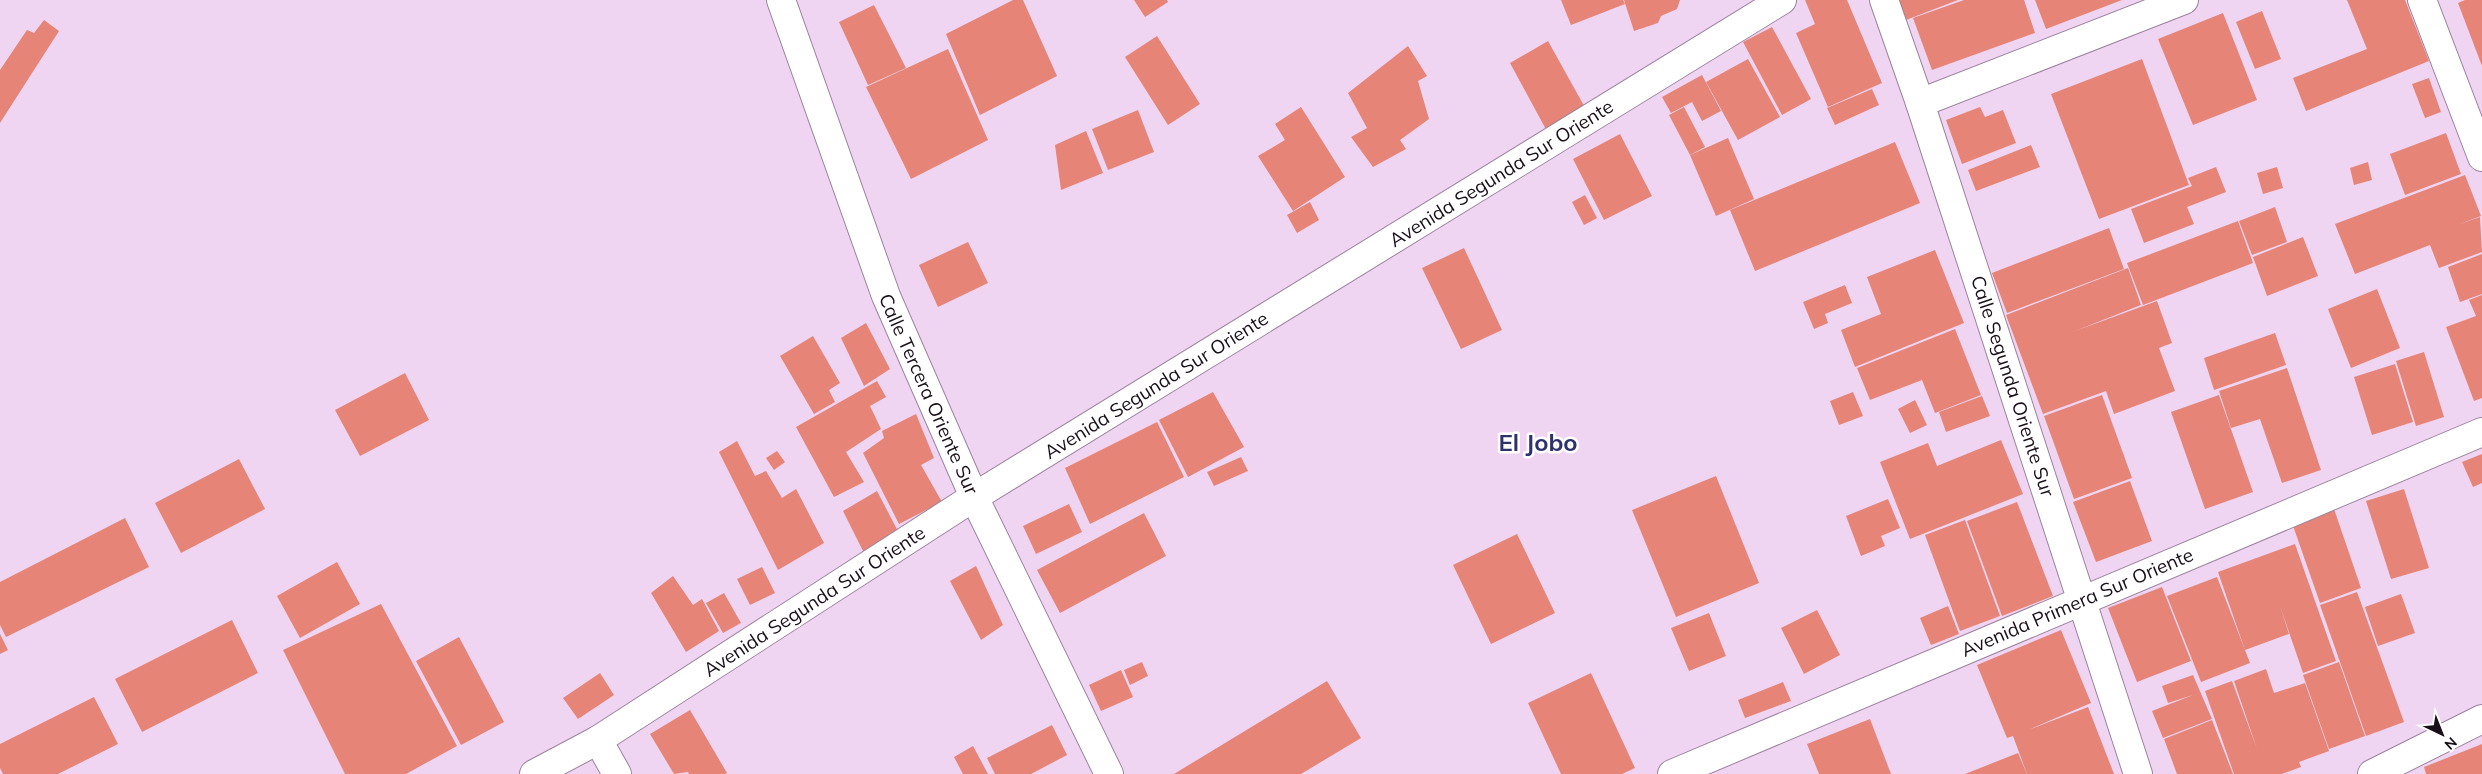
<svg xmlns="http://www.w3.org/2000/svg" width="2482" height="774" viewBox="0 0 2482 774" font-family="Mulish,sans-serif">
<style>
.building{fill:#e68477}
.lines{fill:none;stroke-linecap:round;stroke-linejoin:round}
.street-casing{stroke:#9c839e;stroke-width:30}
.secondary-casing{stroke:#9c839e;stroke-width:30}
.street{stroke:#fff;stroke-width:28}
.secondary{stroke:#fff;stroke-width:28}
.labels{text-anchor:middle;stroke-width:5;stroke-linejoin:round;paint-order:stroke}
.street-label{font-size:19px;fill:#190f19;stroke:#fff}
.district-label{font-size:24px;font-weight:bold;fill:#2d316c;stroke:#fff}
</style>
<rect width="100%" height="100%" fill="#f0d5f2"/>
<g class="building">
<polygon points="1013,0 1023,0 1057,76 980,115 946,34"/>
<polygon points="1134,0 1167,0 1168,2 1145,17"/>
<polygon points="1561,0 1623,0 1625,4 1571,25"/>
<polygon points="1624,0 1680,0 1677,9 1661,16 1658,23 1634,31"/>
<polygon points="1805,0 1847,0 1882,83 1828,107 1796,33 1815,24"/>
<polygon points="1899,0 1958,0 1906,20"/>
<polygon points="1964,0 2024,0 2035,33 1932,70 1913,18"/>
<polygon points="2035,0 2122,0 2046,29"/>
<polygon points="2347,0 2405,0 2429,61 2306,111 2293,78 2367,49"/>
<polygon points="2465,0 2482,0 2482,66 2458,3"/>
<polygon points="874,5 906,68 868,85 839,22"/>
<polygon points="2262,11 2281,59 2255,69 2236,22"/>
<polygon points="2223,13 2257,100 2193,125 2158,39"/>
<polygon points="44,20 59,31 0,123 0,70 27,30 34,33"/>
<polygon points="1772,27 1811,99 1782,115 1743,42"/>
<polygon points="1157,36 1200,104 1168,125 1125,57"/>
<polygon points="1548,41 1588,113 1549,135 1510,63"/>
<polygon points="1408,46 1427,76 1418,81 1429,119 1400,140 1406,149 1373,167 1351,137 1367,128 1348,93"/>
<polygon points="948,49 988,140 911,179 866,87"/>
<polygon points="1748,59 1780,117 1738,140 1706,82"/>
<polygon points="2142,59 2189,185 2099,219 2051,94"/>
<polygon points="1702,75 1721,111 1702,121 1692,102 1671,113 1662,97"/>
<polygon points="2429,78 2441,112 2425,118 2412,84"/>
<polygon points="1872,89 1879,105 1835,125 1827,108"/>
<polygon points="1301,107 1345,177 1293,211 1258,156 1285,140 1275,124"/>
<polygon points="1684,107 1705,147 1690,155 1669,115"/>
<polygon points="1980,107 1985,117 2003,110 2016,143 1962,164 1946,120"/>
<polygon points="1138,110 1154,152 1108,170 1092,129"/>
<polygon points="1086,131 1103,173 1061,190 1055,145"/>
<polygon points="2446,133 2461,174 2405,195 2390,154"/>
<polygon points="1620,134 1652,196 1604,220 1573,159"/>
<polygon points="1728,138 1754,199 1716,216 1690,155"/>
<polygon points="1895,142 1920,203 1755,271 1730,210"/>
<polygon points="2031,145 2040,167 1976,191 1968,170"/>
<polygon points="2368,162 2372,180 2354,185 2350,168"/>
<polygon points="2216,167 2226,192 2187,207 2194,224 2144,243 2131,209 2192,186 2188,178"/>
<polygon points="2277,167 2283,188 2263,194 2257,173"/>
<polygon points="2465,175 2481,216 2457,225 2480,217 2482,252 2439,268 2430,245 2355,274 2335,224"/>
<polygon points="1585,195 1597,218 1584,225 1572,202"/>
<polygon points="1310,202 1319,220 1297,233 1287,215"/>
<polygon points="2275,207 2287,242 2252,255 2239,221"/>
<polygon points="2238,221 2253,263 2143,305 2127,263"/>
<polygon points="2109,228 2124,269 2007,313 1992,273"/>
<polygon points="2303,237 2318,276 2267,296 2253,257"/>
<polygon points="968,242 988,283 938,307 919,265"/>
<polygon points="1464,248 1502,330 1461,349 1422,268"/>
<polygon points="1935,250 1964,323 1855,367 1841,330 1881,314 1867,277"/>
<polygon points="2482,254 2482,294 2460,302 2448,267"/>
<polygon points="2128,268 2141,305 2075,331 2157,301 2172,343 2159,348 2175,391 2114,414 2106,391 2043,414 2006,315"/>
<polygon points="1845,285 1852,303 1825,314 1828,323 1814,329 1803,302"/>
<polygon points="2377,289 2400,348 2351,368 2328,309"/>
<polygon points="2482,295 2482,398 2474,401 2446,327 2476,316 2469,300"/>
<polygon points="866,323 890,369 864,386 841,338"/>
<polygon points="1955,329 1981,395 1935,413 1922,380 1870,400 1857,368"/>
<polygon points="2275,333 2286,365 2214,390 2204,358"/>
<polygon points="813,336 840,383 829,390 835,402 814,414 780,356"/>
<polygon points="2424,352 2444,417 2416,426 2396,361"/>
<polygon points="2395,364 2413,422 2372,435 2354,377"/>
<polygon points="2287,368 2321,470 2282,483 2260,419 2231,428 2219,391"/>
<polygon points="405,373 429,420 360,456 335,410"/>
<polygon points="877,381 886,397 870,406 881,429 846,452 864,482 834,497 796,427"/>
<polygon points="1213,392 1244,447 1188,477 1159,420"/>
<polygon points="1853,392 1863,416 1839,425 1830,401"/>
<polygon points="2102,395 2132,478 2074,499 2044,416"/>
<polygon points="2219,395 2253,492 2205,509 2171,412"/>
<polygon points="1982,396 1990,416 1946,432 1939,412"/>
<polygon points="1915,400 1927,425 1910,433 1898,409"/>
<polygon points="916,414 934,458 921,465 942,502 899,524 863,453 884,438 882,431"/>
<polygon points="1157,422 1184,477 1090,524 1065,468"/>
<polygon points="2001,440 2023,494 1910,539 1880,462 1928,443 1937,466"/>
<polygon points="737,441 755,476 766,471 782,498 796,489 824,543 778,570 719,452"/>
<polygon points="777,451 785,462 774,470 766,458"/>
<polygon points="2482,454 2482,483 2473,487 2462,462"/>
<polygon points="1241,457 1248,471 1214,486 1207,472"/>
<polygon points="239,459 265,509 181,553 155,503"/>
<polygon points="1716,476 1759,583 1676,617 1632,510"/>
<polygon points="2130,481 2152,541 2096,562 2073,502"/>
<polygon points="2404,489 2429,568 2391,579 2366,501"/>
<polygon points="877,491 901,537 866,557 843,511"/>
<polygon points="1888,499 1900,528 1881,536 1885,546 1861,556 1846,516"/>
<polygon points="2017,502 2053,596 2002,616 1967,521"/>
<polygon points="1069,504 1082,532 1036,554 1023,526"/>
<polygon points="2333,506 2361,588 2320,603 2291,520"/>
<polygon points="1144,513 1166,556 1060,613 1037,570"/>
<polygon points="125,518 149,567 6,637 0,625 0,582"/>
<polygon points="1965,520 2000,616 1960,631 1925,535"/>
<polygon points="1517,534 1555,613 1491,644 1453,565"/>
<polygon points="2295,544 2336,661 2303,673 2280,606 2289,634 2245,650 2218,572"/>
<polygon points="337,562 360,604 300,638 277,596"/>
<polygon points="976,566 1003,625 981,640 950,581"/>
<polygon points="762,567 775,593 750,605 737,579"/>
<polygon points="673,576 693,605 702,599 719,631 686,652 651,593"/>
<polygon points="2217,577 2250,663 2201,682 2167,596"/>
<polygon points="2162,587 2191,661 2137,682 2108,608"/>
<polygon points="2357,592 2404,722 2366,736 2320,605"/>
<polygon points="724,593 741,623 723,633 706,603"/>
<polygon points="2401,594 2415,633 2378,646 2365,607"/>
<polygon points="381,604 457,746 406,774 345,774 283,650"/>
<polygon points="1948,606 1959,634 1931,645 1920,618"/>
<polygon points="1817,610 1840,655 1804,674 1781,628"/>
<polygon points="1709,613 1726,656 1689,671 1671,628"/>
<polygon points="232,620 258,673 142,732 115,679"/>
<polygon points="2061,630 2091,703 2028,730 2088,707 2114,774 2027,774 2013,736 2007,738 1977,665"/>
<polygon points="0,634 8,650 0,654"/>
<polygon points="459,637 504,722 461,745 416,661"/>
<polygon points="1142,662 1148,676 1130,685 1124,670"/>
<polygon points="2339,662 2365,736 2329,749 2303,675"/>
<polygon points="2266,669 2274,693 2305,683 2329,751 2299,762 2301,767 2282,774 2234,774 2205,691 2232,681 2257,749 2234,681"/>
<polygon points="1121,670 1133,697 1101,711 1089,685"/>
<polygon points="600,673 614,695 578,719 563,698"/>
<polygon points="1591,673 1635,768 1622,774 1561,774 1528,703"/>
<polygon points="2193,675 2212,719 2163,738 2152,711 2193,695 2168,703 2162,686"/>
<polygon points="1327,681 1361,738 1301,774 1174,774"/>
<polygon points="1783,682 1791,701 1745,718 1738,700"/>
<polygon points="94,697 118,744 58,774 3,774 0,768 0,744"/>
<polygon points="690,710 727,773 725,774 689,774 688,772 674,774 650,734"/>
<polygon points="1870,719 1891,774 1819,774 1807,744"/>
<polygon points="2212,720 2233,774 2177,774 2164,739"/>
<polygon points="1052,725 1067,755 1031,774 995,774 987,758"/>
<polygon points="2482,744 2482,774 2426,774 2424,767"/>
<polygon points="973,746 988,774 963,774 954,757"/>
<polygon points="2018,753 2027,774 1965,774"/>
</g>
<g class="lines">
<g class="street-casing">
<g id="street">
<polyline points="781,0 886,296 974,497 1109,774"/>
<polyline points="1884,0 1920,103 2138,774"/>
<polyline points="2422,0 2482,157"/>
<polyline points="1920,103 2184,0"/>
<polyline points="598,740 617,774"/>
<polyline points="534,774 598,740 974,497 1782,0"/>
<polyline points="1672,774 2482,432"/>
</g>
</g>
<g class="secondary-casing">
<polyline id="secondary" points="2372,774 2482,719"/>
</g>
<use href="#street" class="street"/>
<use href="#secondary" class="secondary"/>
</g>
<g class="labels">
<g class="street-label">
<text transform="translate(1501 173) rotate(-32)" y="7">Avenida Segunda Sur Oriente</text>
<text transform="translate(1156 385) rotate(-32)" y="7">Avenida Segunda Sur Oriente</text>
<text transform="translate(2013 386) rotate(72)" y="7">Calle Segunda Oriente Sur</text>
<text transform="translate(929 394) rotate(66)" y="7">Calle Tercera Oriente Sur</text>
<text transform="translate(814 601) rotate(-33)" y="7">Avenida Segunda Sur Oriente</text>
<text transform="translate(2077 602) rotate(-23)" y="7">Avenida Primera Sur Oriente</text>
</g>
<g class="district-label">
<text x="1538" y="451">El Jobo</text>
</g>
</g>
<g transform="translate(2442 734) rotate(137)" stroke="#ffffff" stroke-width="4" paint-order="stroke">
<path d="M0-4L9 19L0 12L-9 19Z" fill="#190f19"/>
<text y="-8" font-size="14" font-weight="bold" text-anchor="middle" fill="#190f19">N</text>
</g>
</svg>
